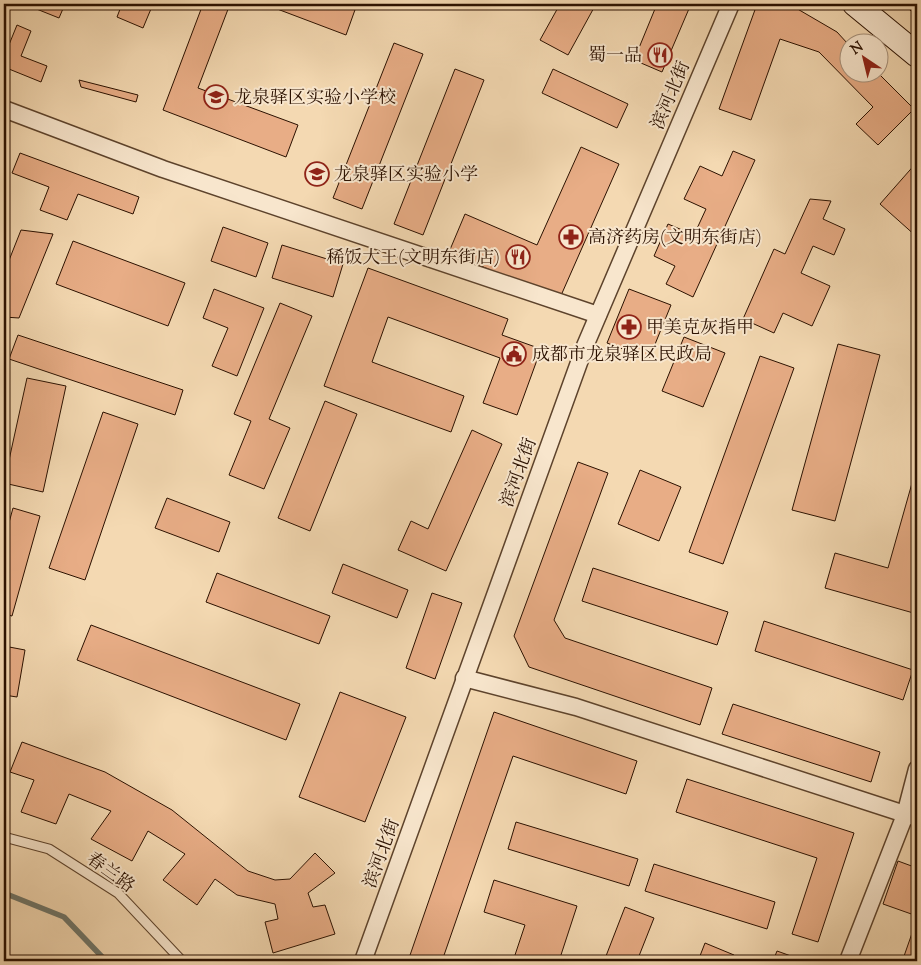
<svg xmlns="http://www.w3.org/2000/svg" width="921" height="965" viewBox="0 0 921 965" font-family="'Sorts Mill Goudy','Noto Serif SC',serif">
<style>
.lines{fill:none;stroke-linecap:round;stroke-linejoin:round}
.stream{stroke:#6f766a;stroke-width:5.5}
.building{fill:#e8ad86;stroke:#2b1100}
.lane-casing{stroke:#5d432c;stroke-width:11}
.street-casing{stroke:#5d432c;stroke-width:19}
.secondary-casing{stroke:#2b1100;stroke-width:26}
.lane{stroke:#f8e6cd;stroke-width:9}
.street{stroke:#f8e6cd;stroke-width:16}
.secondary{stroke:#f8e6cd;stroke-width:24}
.labels{text-anchor:middle;stroke-width:4;stroke-linejoin:round;paint-order:stroke}
.poi-label{font-size:18px;fill:#2b1100;stroke:#f8e6cd;text-anchor:start}
.street-label{font-size:18px;fill:#2b1100;stroke:#f8e6cd}
</style>
<rect width="100%" height="100%" fill="#f4d9b2"/>
<filter id="stains"><feTurbulence type="fractalNoise" baseFrequency=".004" numOctaves="4"/><feColorMatrix values="0 0 0 0 .2 0 0 0 0 .09 0 0 0 0 .02 0 0 0 .5 -.17"/></filter>
<radialGradient id="worn" r=".72"><stop offset=".6" stop-color="#630" stop-opacity="0"/><stop offset="1" stop-color="#630" stop-opacity=".3"/></radialGradient>
<g class="lines">
<polyline class="stream" points="4,893 64,917 106,961"/>
</g>
<g class="building">
<polygon points="24,4 65,4 59,18"/>
<polygon points="122,4 153,4 143,28 117,17"/>
<polygon points="203,4 230,4 198,88 298,125 286,157 163,110"/>
<polygon points="264,4 347,4 356,7 346,35"/>
<polygon points="560,4 596,4 568,55 540,40"/>
<polygon points="657,4 691,4 662,72 634,60"/>
<polygon points="789,4 837,32 848,44 848,72 877,72 914,109 878,145 856,124 873,107 819,52 780,39 751,120 719,109 756,7"/>
<polygon points="903,4 917,4 917,16"/>
<polygon points="17,25 31,31 21,56 47,66 41,82 4,67 4,57"/>
<polygon points="394,43 423,54 362,209 333,198"/>
<polygon points="455,69 484,80 423,235 394,224"/>
<polygon points="553,69 628,104 617,128 542,93"/>
<polygon points="79,80 138,95 136,102 81,87"/>
<polygon points="581,147 619,164 559,300 449,252 465,214 537,245"/>
<polygon points="733,151 755,160 693,297 666,284 675,266 654,256 668,224 694,235 706,209 684,199 700,166 722,176"/>
<polygon points="20,153 139,197 133,214 78,194 67,220 40,210 49,187 12,173"/>
<polygon points="917,162 917,237 880,204"/>
<polygon points="810,199 831,201 823,219 845,229 834,255 813,246 801,273 830,286 812,326 783,313 774,333 743,319 774,249 785,254"/>
<polygon points="223,227 268,243 256,277 211,261"/>
<polygon points="21,230 53,234 19,318 4,317 4,273"/>
<polygon points="73,241 185,283 168,326 56,284"/>
<polygon points="282,245 343,264 333,297 272,278"/>
<polygon points="368,268 508,319 502,335 541,349 517,415 483,403 500,358 388,317 372,362 464,396 451,432 324,386"/>
<polygon points="214,289 264,308 237,376 212,366 228,328 203,318"/>
<polygon points="629,289 671,305 649,359 607,343"/>
<polygon points="280,303 312,316 269,419 290,428 264,489 229,475 251,421 234,414"/>
<polygon points="18,335 183,390 175,415 9,359"/>
<polygon points="684,337 725,353 703,407 662,391"/>
<polygon points="838,344 880,355 835,521 792,510"/>
<polygon points="760,356 794,368 723,564 689,552"/>
<polygon points="27,378 66,386 43,492 4,483"/>
<polygon points="325,401 357,414 310,531 278,518"/>
<polygon points="103,412 138,424 85,580 49,568"/>
<polygon points="472,430 502,444 446,571 398,550 411,521 428,529"/>
<polygon points="578,462 608,473 554,620 565,638 712,688 700,725 529,667 514,636"/>
<polygon points="916,469 917,470 917,614 825,588 835,553 888,568"/>
<polygon points="640,470 681,487 659,541 618,524"/>
<polygon points="167,498 230,522 219,552 155,528"/>
<polygon points="13,508 40,516 12,616 4,614 4,541"/>
<polygon points="343,564 408,590 397,618 332,593"/>
<polygon points="593,568 728,612 717,645 582,601"/>
<polygon points="217,573 330,616 319,644 206,602"/>
<polygon points="432,593 462,603 435,679 406,668"/>
<polygon points="764,621 913,670 903,700 755,651"/>
<polygon points="91,625 300,704 286,740 77,660"/>
<polygon points="4,646 25,650 17,697 4,695"/>
<polygon points="340,692 406,717 365,822 299,797"/>
<polygon points="733,704 880,752 871,782 722,734"/>
<polygon points="494,712 637,761 626,794 513,756 442,961 408,961"/>
<polygon points="22,742 105,772 172,810 248,871 275,880 290,879 315,853 335,873 308,893 313,907 325,905 335,934 273,953 265,922 278,919 275,904 237,895 215,879 197,905 163,880 185,854 148,831 132,861 91,839 111,811 69,794 56,824 21,812 34,780 10,772"/>
<polygon points="687,779 854,833 818,942 792,934 817,858 676,812"/>
<polygon points="516,822 638,859 629,886 508,849"/>
<polygon points="898,861 917,868 917,916 883,904"/>
<polygon points="654,864 775,902 767,929 645,891"/>
<polygon points="494,880 577,906 559,961 513,961 525,925 484,912"/>
<polygon points="625,907 654,918 637,961 618,961 606,956"/>
<polygon points="917,919 917,961 910,961 903,959"/>
<polygon points="705,943 734,955 731,961 698,961"/>
<polygon points="777,951 805,961 773,961"/>
</g>
<g class="lines">
<g class="lane-casing">
<polyline id="lane" points="4,837 49,849 118,893 182,961"/>
</g>
<g class="street-casing">
<g id="street">
<polyline points="4,109 163,169 598,315"/>
<polyline points="464,678 576,707 917,818"/>
<polyline points="363,961 585,346 731,4"/>
<polyline points="848,961 905,815 917,769"/>
</g>
</g>
<g class="secondary-casing">
<polyline id="secondary" points="855,4 917,55"/>
</g>
<use href="#lane" class="lane"/>
<use href="#street" class="street"/>
<use href="#secondary" class="secondary"/>
</g>
<defs>
<g id="restaurant-ring" transform="scale(1.25)"><circle r="9.5" fill="#f8e6cd" stroke="#8f2418" stroke-width="1.5"/><path d="M-5-6h1v4h1v-4h1v4h1v-4h1v5L-1.5 .5V6h-2V.5L-5-1ZM5-6V6H3V1.5H1.5Q1.5-4 5-6Z" fill="#8f2418"/></g>
<g id="school-ring" transform="scale(1.25)"><circle r="9.5" fill="#f8e6cd" stroke="#8f2418" stroke-width="1.5"/><path d="M0-5L7-2L0 1L-7-2ZM-4 1L0 2.5L4 1V4Q0 6-4 4Z" fill="#8f2418"/></g>
<g id="pharmacy-ring" transform="scale(1.25)"><circle r="9.5" fill="#f8e6cd" stroke="#8f2418" stroke-width="1.5"/><path d="M-2-6h4v4h4v4h-4v4h-4v-4h-4v-4h4Z" fill="#8f2418"/></g>
<g id="civic-ring" transform="scale(1.25)"><circle r="9.5" fill="#f8e6cd" stroke="#8f2418" stroke-width="1.5"/><path d="M-.6-6.5H3V-4.5H.6V-3L4-1V1h2V6H-6V1h2V-1L-.6-3ZM-1.2 2.5V6h2.4V2.5Z" fill="#8f2418"/></g>
</defs>
<g fill-rule="evenodd">
<use href="#restaurant-ring" x="660" y="55"/>
<use href="#school-ring" x="216" y="97"/>
<use href="#school-ring" x="317" y="174"/>
<use href="#pharmacy-ring" x="571" y="237"/>
<use href="#restaurant-ring" x="518" y="257"/>
<use href="#pharmacy-ring" x="629" y="327"/>
<use href="#civic-ring" x="514" y="354"/>
</g>
<g class="labels">
<g class="poi-label">
<text x="642" y="61" text-anchor="end">蜀一品</text>
<text x="234" y="103">龙泉驿区实验小学校</text>
<text x="334" y="180">龙泉驿区实验小学</text>
<text x="588" y="243">高济药房(文明东街店)</text>
<text x="500" y="263" text-anchor="end">稀饭大王(文明东街店)</text>
<text x="646" y="333">甲美克灰指甲</text>
<text x="532" y="360">成都市龙泉驿区民政局</text>
</g>
<g class="street-label">
<text transform="translate(670 95) rotate(-67)" y="6">滨河北街</text>
<text transform="translate(518 472) rotate(-70)" y="6">滨河北街</text>
<text transform="translate(381 853) rotate(-70)" y="6">滨河北街</text>
<text transform="translate(111 872) rotate(36)" y="6">春兰路</text>
</g>
</g>
<rect width="921" height="965" fill="none" stroke="#f4d9b2" stroke-width="20"/>
<rect x="5" y="5" width="911" height="955" fill="none" stroke="#2b1100" stroke-width="2.5"/>
<rect x="10" y="10" width="901" height="945" fill="none" stroke="#2b1100"/>
<g transform="translate(864 58) rotate(325)"><circle r="24" fill="#f8e6cd" stroke="#a6917b"/>
<path d="M0-4L9 19L0 12L-9 19Z" fill="#8f2418"/>
<text y="-8" font-size="14" font-weight="bold" text-anchor="middle" fill="#2b1100">N</text>
</g>
<rect width="100%" height="100%" filter="url(#stains)"/>
<rect width="100%" height="100%" fill="url(#worn)"/>
</svg>
